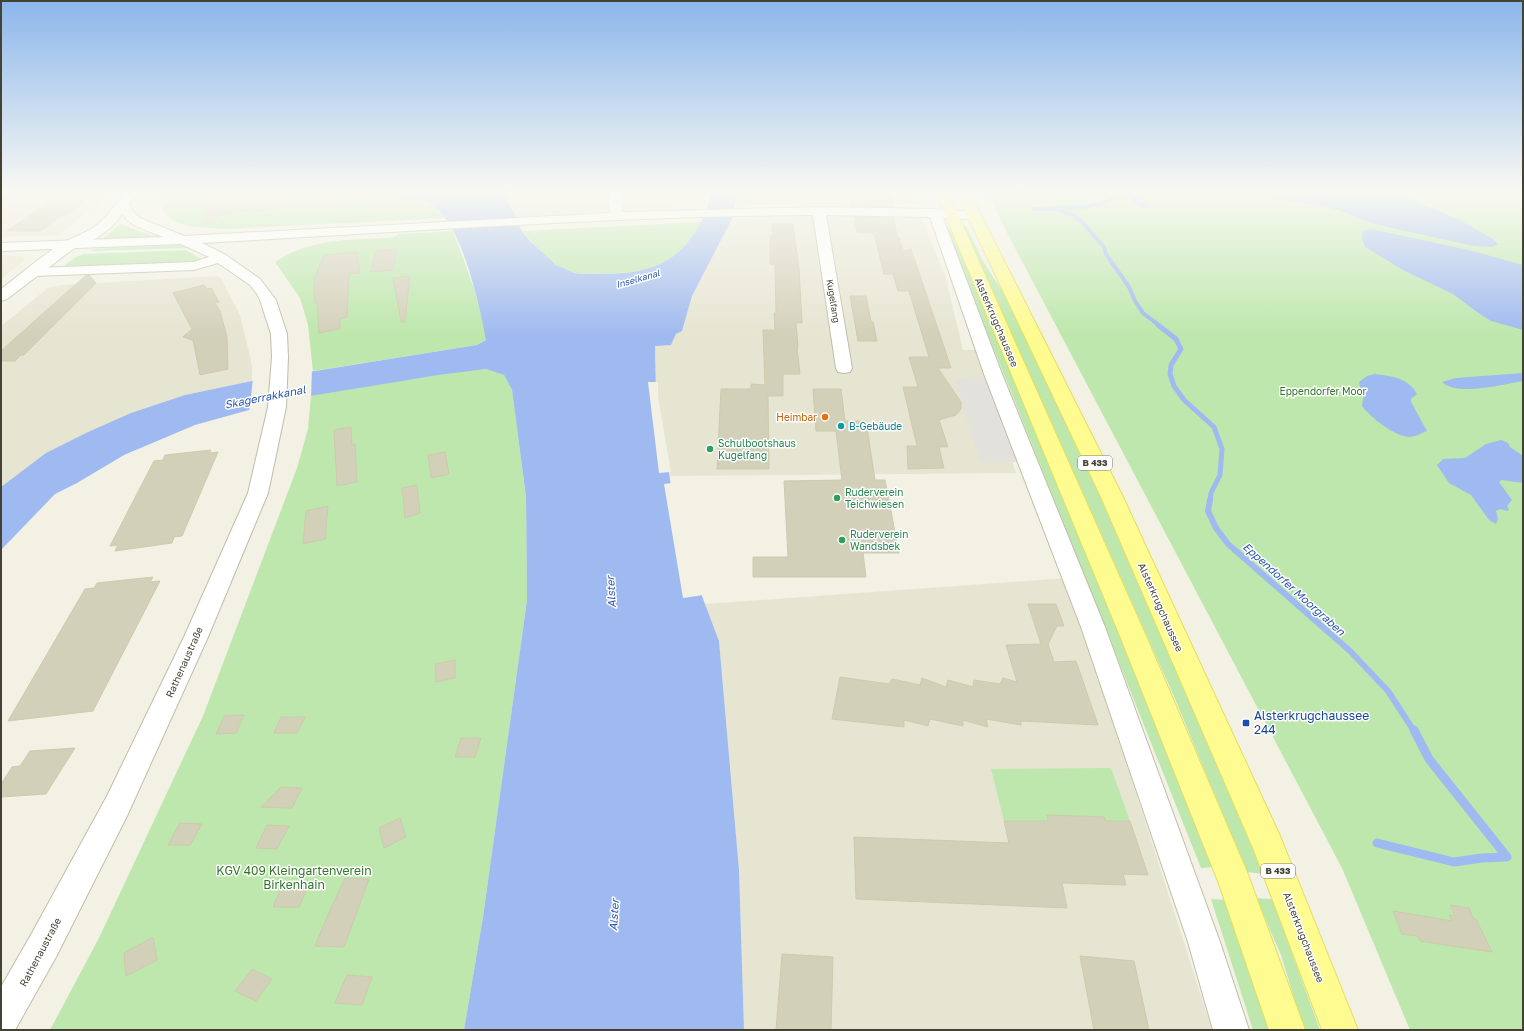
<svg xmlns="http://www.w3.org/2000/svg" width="1524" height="1031" viewBox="0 0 1524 1031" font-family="'Golos Text',sans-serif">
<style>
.residential{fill:#e6e5d2}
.education{fill:#ebeacd}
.green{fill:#bde7ac}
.parking{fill:#e2e1dc}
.water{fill:#9fbaf0}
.pier{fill:#f2f1e4}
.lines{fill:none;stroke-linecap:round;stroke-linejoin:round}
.stream-far3{stroke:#9fbaf0;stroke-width:4}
.stream-far2{stroke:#9fbaf0;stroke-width:5}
.stream-far1{stroke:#9fbaf0;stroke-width:6}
.stream{stroke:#9fbaf0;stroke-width:9}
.building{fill:#d3d0b9;stroke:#cecaac}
.minor-casing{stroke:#c0bea9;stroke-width:2}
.tertiary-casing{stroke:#c0bea9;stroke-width:2}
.primary-casing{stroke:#e3de60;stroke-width:2}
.minor{fill:#fff;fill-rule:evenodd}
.tertiary{fill:#fff;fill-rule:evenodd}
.primary{fill:#fefb90;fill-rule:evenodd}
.food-dot{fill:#e8710a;stroke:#fff;stroke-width:1.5}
.culture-dot{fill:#0f9aa8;stroke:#fff;stroke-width:1.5}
.leisure-dot{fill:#2e9e5b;stroke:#fff;stroke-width:1.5}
.transit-dot{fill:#1a4fb4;stroke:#fff;stroke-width:1.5}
.labels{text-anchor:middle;stroke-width:3;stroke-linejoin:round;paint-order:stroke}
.far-water-label{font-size:9px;font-style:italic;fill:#2d57af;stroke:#fff}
.far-street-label{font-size:9px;fill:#444234;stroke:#fff}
.shield{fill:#fff;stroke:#7c7b71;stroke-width:1}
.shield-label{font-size:9px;font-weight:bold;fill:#444234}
.street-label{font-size:10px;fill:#444234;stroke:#fff}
.park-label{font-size:10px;fill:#317527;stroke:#fff}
.food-label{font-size:10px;fill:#c56008;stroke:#fff;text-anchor:end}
.culture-label{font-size:10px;fill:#0d838f;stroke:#fff;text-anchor:start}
.leisure-label{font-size:10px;fill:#27864d;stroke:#fff;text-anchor:start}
.water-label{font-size:11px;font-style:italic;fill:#2d57af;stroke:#fff}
.near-transit-label{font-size:12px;fill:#164399;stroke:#fff;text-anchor:start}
.near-park-label{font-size:12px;fill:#317527;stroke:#fff}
</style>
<rect width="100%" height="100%" fill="#f2f1e4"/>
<g class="residential">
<polygon points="1,192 113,192 58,235 1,237"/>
<polygon points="502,192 711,192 709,205 517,218"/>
<polygon points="754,192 913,192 917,204 754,205"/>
<polygon points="820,215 921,217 945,275 963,350 976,350 1016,473 670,476 656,397 655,345 671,345 676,334 682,331 692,296 732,219 744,216"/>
<polygon points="217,276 221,278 240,315 252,365 252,381 185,395 1,487 1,326 48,288 62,285"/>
<polygon points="1067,578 1212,1030 744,1030 739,869 719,641 705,604"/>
</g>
<polygon class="education" points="1,256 23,256 24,261 1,279"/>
<g class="green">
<path d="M158 192H389L418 199 435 207 446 218 223 229C193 226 162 230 158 192Z"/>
<polygon points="737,192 754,192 754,205 734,205"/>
<polygon points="987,192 1523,192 1523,1030 1410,1030 1342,868 1005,229"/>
<path d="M702 222C691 243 671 262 647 269 630 274 600 273 582 274 556 272 538 250 523 231Z"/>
<polygon points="120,224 156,237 102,240"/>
<polygon points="962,225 966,226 984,263 1011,304 1141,583 1263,874 1247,872 1173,694 1035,386 992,294"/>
<polygon points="946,229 954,229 1215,867 1201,868"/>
<path d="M453 231 474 288 487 339 477 345 313 371 308 325 300 298 275 262C310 238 350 240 392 238L399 234Z"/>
<polygon points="185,245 190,248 89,251 95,249"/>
<polygon points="186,250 203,260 195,263 61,268 76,257 84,254"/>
<polygon points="486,369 504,375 512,390 526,497 527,600 483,917 464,1030 50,1030 99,938 203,716 297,468 308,429 311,396 438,374"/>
<polygon points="1111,768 1130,821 1004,821 991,769"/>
<polygon points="1256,898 1272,899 1320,1030 1304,1030 1281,955"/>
<polygon points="1211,899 1229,900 1273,1030 1253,1030"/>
</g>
<polygon class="parking" points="988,378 1019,462 980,462 955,379"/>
<g class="water">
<path d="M389 192H502L517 218 520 228 530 241 556 265 574 273 582 274C602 273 626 275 646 269 682 260 705 226 711 192H737L732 219 692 296 682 331 676 334 671 345 655 346 656 397 680 538 719 641 739 870 744 1030H464L483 917 527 600 526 497 512 390 504 375 486 369 438 375 311 396 249 410 195 425 124 455 77 483 55 494 1 550V487L46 453 86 433 131 413 185 395 252 381 477 345 486 340C480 307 462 226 435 207 423 198 403 195 389 192Z"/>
<path d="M1114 192C1126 192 1143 195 1150 206 1137 212 1133 199 1122 194 1119 193 1117 194 1114 192Z"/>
<polygon points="1269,192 1393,192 1458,219 1493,239 1498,244 1492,247 1474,246 1388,227 1369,222 1338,210 1297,202"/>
<polygon points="1371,229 1469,250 1523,265 1523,330 1491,321 1477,312 1453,294 1403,270 1365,247 1362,238 1363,231"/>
<path d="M1523 373V381C1505 384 1456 397 1442 382L1456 378Z"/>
<path d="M1375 374C1391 376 1409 378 1417 394L1411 399V402L1427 431C1422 433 1415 437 1409 437 1394 436 1370 417 1362 406L1364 393 1360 387 1359 382 1367 376Z"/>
<polygon points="1501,440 1508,443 1510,447 1523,456 1523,483 1502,480 1499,482 1512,500 1507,506 1509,510 1507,511 1500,509 1496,511 1498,519 1496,524 1489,520 1471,495 1449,483 1437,465 1443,459 1465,458 1486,444"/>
</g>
<g class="pier">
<polygon points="312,369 311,398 249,412 253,379"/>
<polygon points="648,382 658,382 658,397 671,472 659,473"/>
<polygon points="673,483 682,538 704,595 683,598 664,484"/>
</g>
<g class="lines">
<g class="stream-far3">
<polyline points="1053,208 1070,214 1081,221 1104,247 1106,254 1129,287 1135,301 1143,313 1160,326"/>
<path d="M1034 209C1053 208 1107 210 1117 194"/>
</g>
<polyline class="stream-far2" points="1158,325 1176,339 1181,349 1171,365 1170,374 1174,386 1184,400 1214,427 1222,449 1220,475 1211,493 1210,501"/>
<polyline class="stream-far1" points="1210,500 1208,511 1216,528 1228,544 1350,651 1388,691 1414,731"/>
<polyline class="stream" points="1377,843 1454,862 1482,858 1507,857 1429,759 1414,730"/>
</g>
<g class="building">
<polygon points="209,192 363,192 363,201 317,208 315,202 254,212 253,210 223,214 204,226"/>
<polygon points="849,192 890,192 893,207 852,206"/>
<polygon points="93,194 66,216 61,216 40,231 7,231 59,195"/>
<polygon points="854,217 894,218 897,238 899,238 903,251 911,249 951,368 938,368 961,402 961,409 956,415 939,420 948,447 939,447 944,468 908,469 907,446 917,446 903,387 918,387 909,357 929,357 909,291 898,291 893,274 884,274 874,233 857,232"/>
<polygon points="772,224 793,224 799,268 802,323 796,323 798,347 797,347 800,374 783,374 783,396 768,396 769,469 717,469 721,389 751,389 751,384 765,385 763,330 775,330 774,313 776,313 775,264 770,264 770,235 773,235"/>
<polygon points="397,249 393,270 371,272 376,251"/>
<polygon points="357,252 360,273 349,274 347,317 340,319 340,329 319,333 317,303 315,303 314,279 324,255"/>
<polygon points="89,275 96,283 24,355 21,355 15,361 1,361 1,351 85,276"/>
<polygon points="410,276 405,322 401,322 393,278"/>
<polygon points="204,285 207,289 211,288 219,302 215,303 220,311 227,337 228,369 200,375 193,340 183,337 192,329 173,293"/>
<polygon points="850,296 866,296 871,322 873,322 877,341 858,341"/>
<polygon points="813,389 841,389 845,421 866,421 875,480 885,480 899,553 863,553 866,577 753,577 753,557 788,557 784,481 842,480 836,431 816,431"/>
<polygon points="351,427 352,445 355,444 357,482 337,486 334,430"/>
<polygon points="211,450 209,453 218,452 182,536 174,537 172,543 115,551 118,545 110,546 154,461 163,460 165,455"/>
<polygon points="445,452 449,474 431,478 428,455"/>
<polygon points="417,485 420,513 405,518 402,488"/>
<polygon points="328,506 325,539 303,544 306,511"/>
<polygon points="153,577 150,582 160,581 93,711 8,721 85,589 94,588 97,583"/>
<polygon points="1028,604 1056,604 1064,626 1057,626 1048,644 1054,662 1076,661 1098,725 1021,721 1021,725 986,719 988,727 963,720 963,726 930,719 928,726 904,720 904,727 832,719 840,677 889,684 892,679 920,685 922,678 946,687 948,680 973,687 974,680 1000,684 1003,678 1017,682 1006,645 1041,644"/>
<polygon points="455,660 455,678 436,682 435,664"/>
<polygon points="244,715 236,733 216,734 224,716"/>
<polygon points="281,717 305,717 297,733 274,733"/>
<polygon points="461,738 481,738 475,757 455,757"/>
<polygon points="75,748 46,794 1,797 1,784 12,767 20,766 30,751"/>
<polygon points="281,787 302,788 292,808 261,807"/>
<polygon points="1047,815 1104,817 1105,821 1130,821 1148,875 1123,874 1126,885 1062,883 1067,908 856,899 854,837 1009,843 1004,821 1048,821"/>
<polygon points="400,818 406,837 384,848 379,828"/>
<polygon points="180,823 202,824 190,845 168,845"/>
<polygon points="267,825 289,826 277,849 256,848"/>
<polygon points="345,878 369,879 344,947 315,946 327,917"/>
<polygon points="282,886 308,887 299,907 273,907"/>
<polygon points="1450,905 1469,908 1473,918 1476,919 1492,952 1420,941 1418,936 1402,934 1393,911 1452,921 1449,915 1455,916"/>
<polygon points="153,937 157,960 126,976 124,953"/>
<polygon points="782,954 833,957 831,1030 776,1030"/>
<polygon points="1080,956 1134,961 1149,1030 1094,1030"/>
<polygon points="252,969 272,979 256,1001 235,991"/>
<polygon points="347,975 372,977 362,1005 335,1003"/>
</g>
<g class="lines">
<g class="minor-casing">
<path id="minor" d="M609 192H621L622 212 819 207 935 209 978 212 980 215 978 218 974 219 943 218 1002 374 1105 627 1220 942 1249 1030H1213L1188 942 1081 627 984 374 930 217 826 215 852 368 850 372 844 373 838 372 836 368 813 215H805C604 217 403 232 202 243L226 255 260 279 276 300 287 334 288 357 286 407 268 493 208 637 127 816 56 957 15 1030H1V987L32 933 107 796 184 637 248 493 268 407 272 357 271 334 260 300 257 294 250 285 218 263 194 270 35 276 30 275 28 272 30 269 35 268 193 262 209 257 181 244 1 251V243L163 237C144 229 122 225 117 202L119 199H127L133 212 140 218 184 236 610 213Z"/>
</g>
<g class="tertiary-casing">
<path id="tertiary" d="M127 192H140L128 205 117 221 109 229 97 238 73 249 7 299 1 301V289C21 274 42 255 63 243 75 236 87 233 98 224 110 215 116 201 127 192Z"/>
</g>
<g class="primary-casing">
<g id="primary">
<polygon points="936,192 948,192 1146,636 1247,872 1305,1030 1269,1030 1219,884 1120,636"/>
<polygon points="959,192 971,192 981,215 1123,497 1280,836 1358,1030 1322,1030 1253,848 1101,497 967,215"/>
</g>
</g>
<use href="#minor" class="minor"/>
<use href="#tertiary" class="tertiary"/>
<use href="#primary" class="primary"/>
</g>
<linearGradient id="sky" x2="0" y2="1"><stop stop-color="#8bb6eb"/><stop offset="0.57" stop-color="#f9f9f3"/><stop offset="1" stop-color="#f9f9f3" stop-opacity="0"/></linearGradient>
<rect width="1524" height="336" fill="url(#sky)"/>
<circle class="food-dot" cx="825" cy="417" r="4"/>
<circle class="culture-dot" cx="841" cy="426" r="4"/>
<g class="leisure-dot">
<circle cx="710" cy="449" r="4"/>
<circle cx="837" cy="498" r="4"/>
<circle cx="842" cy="540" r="4"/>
</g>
<rect class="transit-dot" x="1242" y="719" width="8" height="8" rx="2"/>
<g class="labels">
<g class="far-water-label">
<text transform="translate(638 279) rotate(-16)" y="3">Inselkanal</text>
</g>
<g class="far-street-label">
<text transform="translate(833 301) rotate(81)" y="3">Kugelfang</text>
</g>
<g class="shield">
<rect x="1078" y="456" width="34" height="14" rx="3"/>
<rect x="1261" y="864" width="34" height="14" rx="3"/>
</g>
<g class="shield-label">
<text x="1095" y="466">B 433</text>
<text x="1278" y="874">B 433</text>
</g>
<g class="street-label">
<text transform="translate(997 322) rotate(67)" y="4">Alsterkrugchaussee</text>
<text transform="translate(1161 607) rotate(66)" y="4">Alsterkrugchaussee</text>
<text transform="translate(184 662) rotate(-66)" y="4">Rathenaustraße</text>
<text transform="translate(1304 937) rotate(69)" y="4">Alsterkrugchaussee</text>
<text transform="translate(40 952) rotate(-62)" y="4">Rathenaustraße</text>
</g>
<g class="park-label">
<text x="1323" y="395">Eppendorfer Moor</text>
</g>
<g class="food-label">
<text x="817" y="421">Heimbar</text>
</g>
<g class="culture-label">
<text x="849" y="430">B-Gebäude</text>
</g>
<g class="leisure-label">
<text x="718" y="447">Schulbootshaus<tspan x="718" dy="12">Kugelfang</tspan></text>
<text x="845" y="496">Ruderverein<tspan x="845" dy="12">Teichwiesen</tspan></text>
<text x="850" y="538">Ruderverein<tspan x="850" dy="12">Wandsbek</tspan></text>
</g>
<g class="water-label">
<text transform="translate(265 397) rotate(-11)" y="4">Skagerrakkanal</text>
<text transform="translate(1294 589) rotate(42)" y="4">Eppendorfer Moorgraben</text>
<text transform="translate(611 592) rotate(-94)" y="4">Alster</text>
<text transform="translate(614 915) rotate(-86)" y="4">Alster</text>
</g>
<g class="near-transit-label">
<text x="1254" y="720">Alsterkrugchaussee<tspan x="1254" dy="14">244</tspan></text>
</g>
<g class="near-park-label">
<text x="294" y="875">KGV 409 Kleingartenverein<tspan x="294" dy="14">Birkenhain</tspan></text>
</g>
</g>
<rect width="1524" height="1031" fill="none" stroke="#444234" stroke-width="4"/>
</svg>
